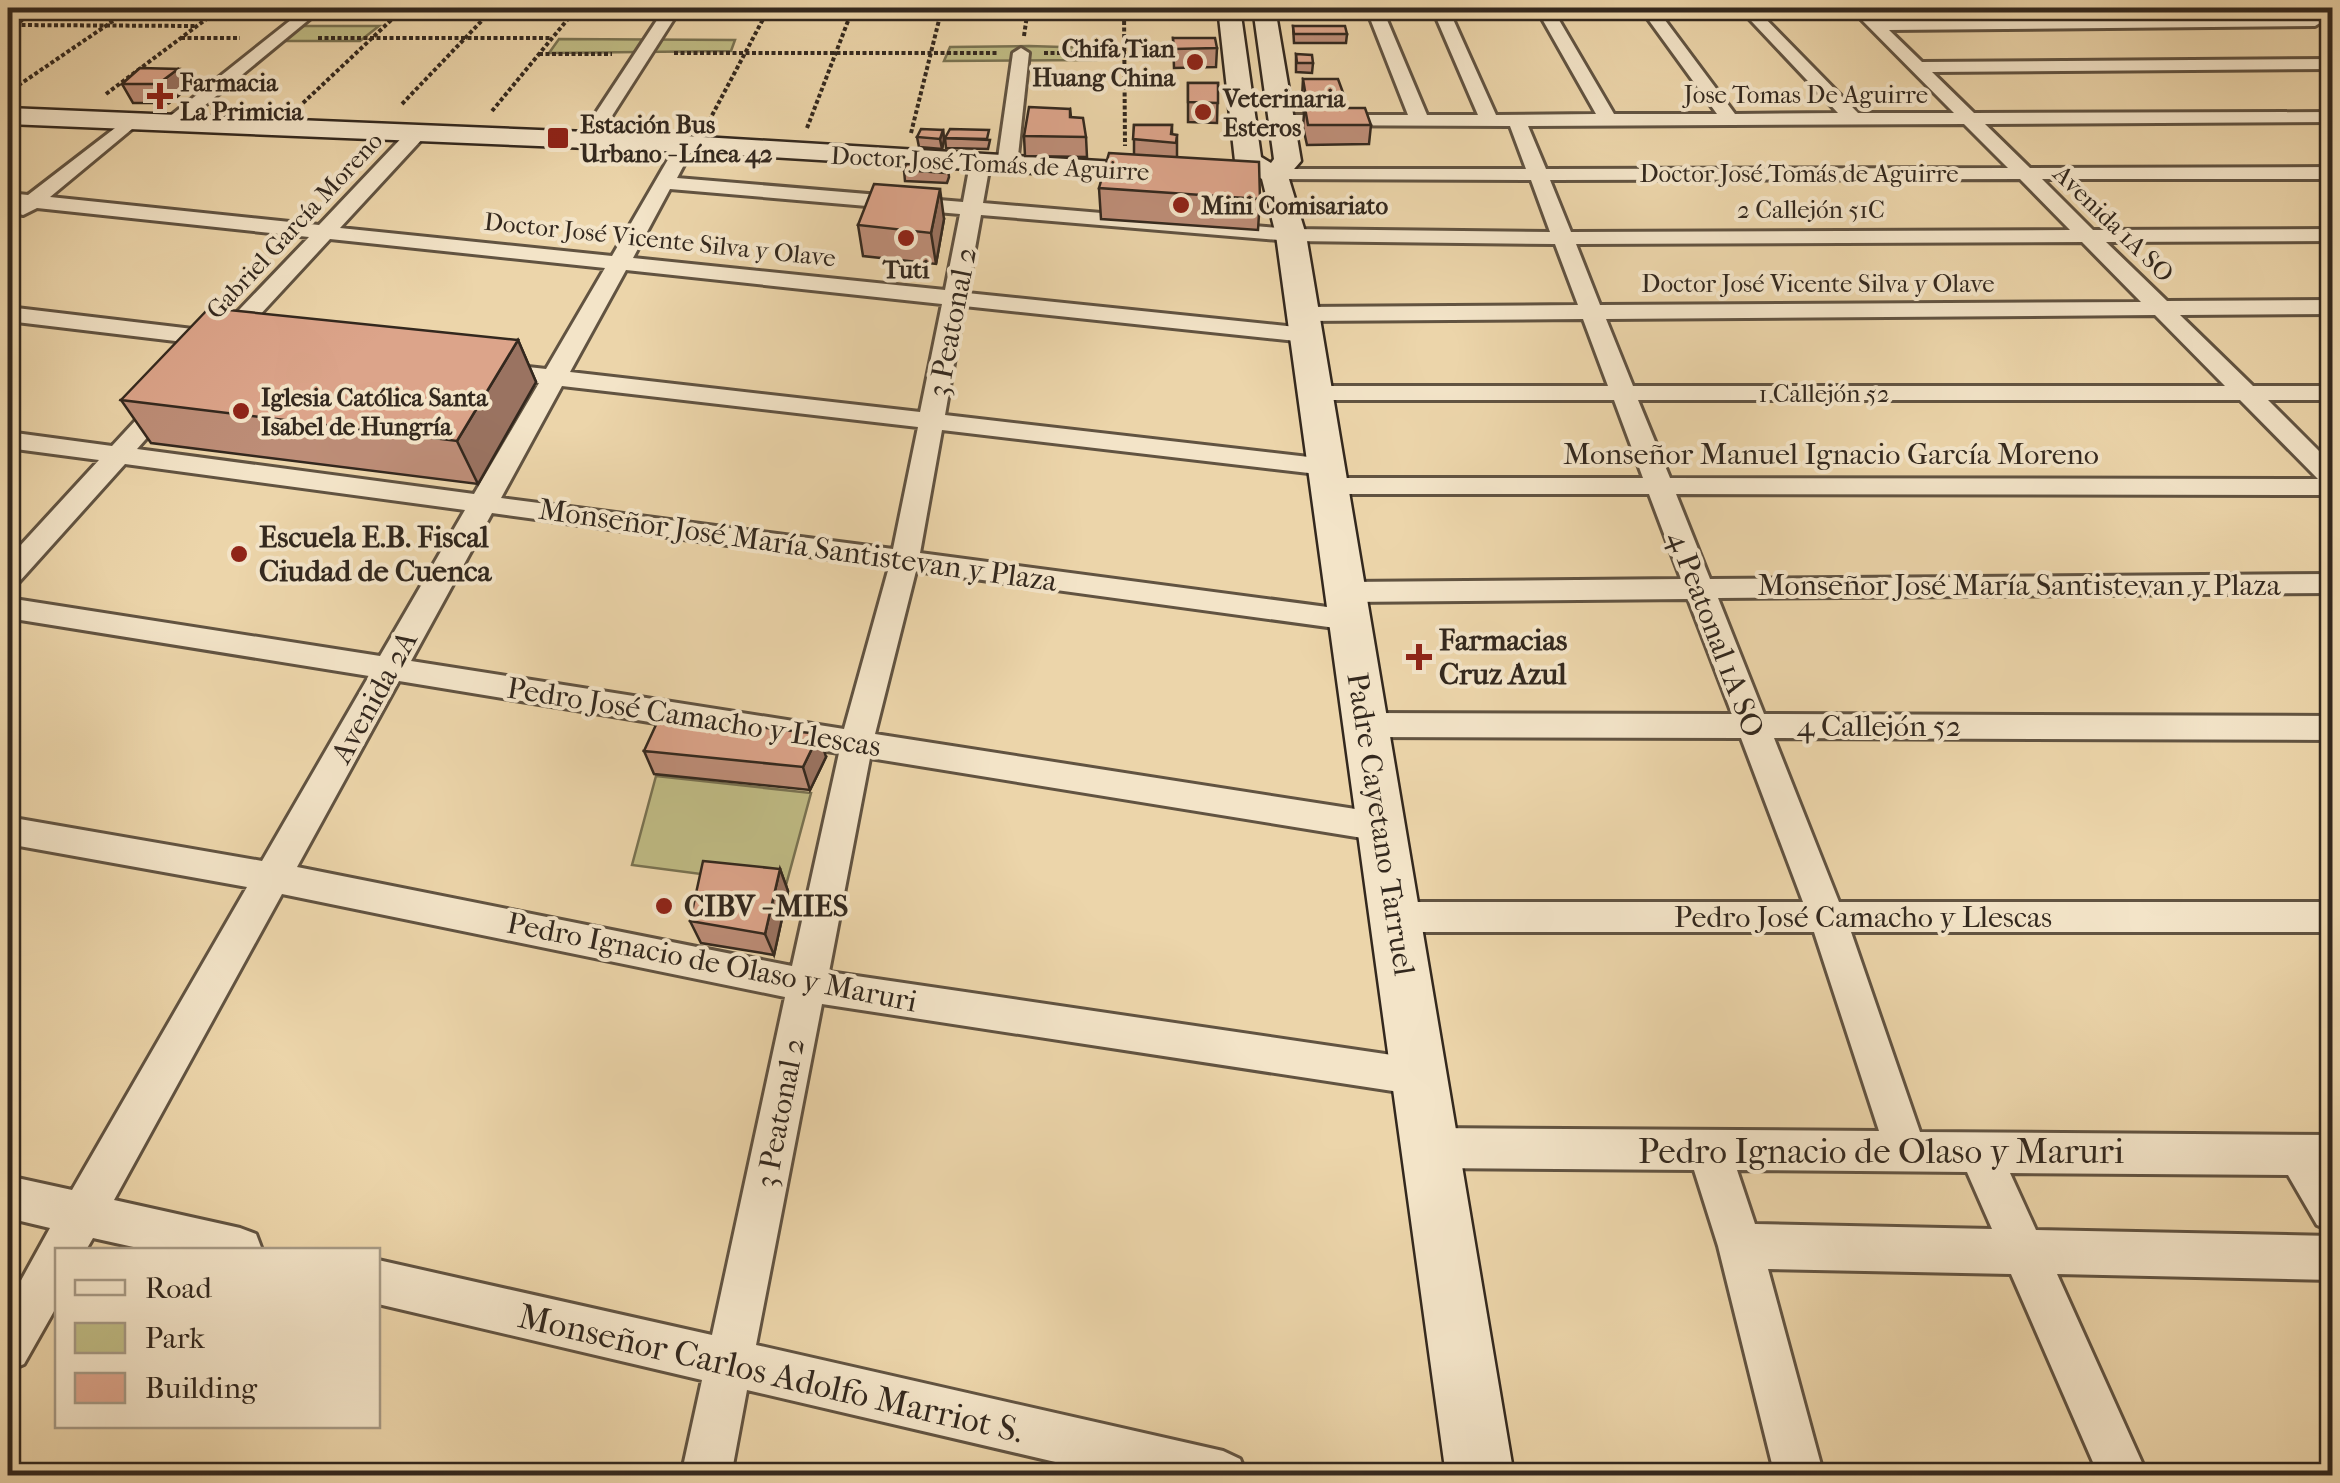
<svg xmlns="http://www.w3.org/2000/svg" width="2340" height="1483" viewBox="0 0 2340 1483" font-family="'IM FELL French Canon',serif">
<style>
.green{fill:#bfbb84;stroke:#797251;stroke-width:2.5}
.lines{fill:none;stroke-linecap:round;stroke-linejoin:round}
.street-casing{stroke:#615341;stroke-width:6}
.secondary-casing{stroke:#33281e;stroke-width:5}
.path{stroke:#33281e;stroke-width:4;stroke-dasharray:4 2.5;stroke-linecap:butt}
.street{fill:#f3e4c8;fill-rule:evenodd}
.secondary{fill:#f3e4c8;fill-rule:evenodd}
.wall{fill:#bd8d77;stroke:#33281e;stroke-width:2.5}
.shaded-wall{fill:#9a7361;stroke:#33281e;stroke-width:2.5}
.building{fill:#dca48a;stroke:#33281e;stroke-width:2.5}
.poi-dot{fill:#8f2418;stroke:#f3e4c8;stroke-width:4}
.labels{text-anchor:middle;stroke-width:8;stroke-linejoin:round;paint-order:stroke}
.far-poi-label{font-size:25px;font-weight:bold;fill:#33281e;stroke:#f3e4c8;text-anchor:start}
.far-street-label{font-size:25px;fill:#33281e;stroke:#f3e4c8}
.street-label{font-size:30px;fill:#33281e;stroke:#f3e4c8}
.poi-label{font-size:30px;font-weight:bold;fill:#33281e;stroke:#f3e4c8;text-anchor:start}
.near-street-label{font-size:35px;fill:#33281e;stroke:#f3e4c8}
</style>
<rect width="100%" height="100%" fill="#ecd5aa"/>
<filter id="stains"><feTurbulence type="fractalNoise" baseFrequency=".002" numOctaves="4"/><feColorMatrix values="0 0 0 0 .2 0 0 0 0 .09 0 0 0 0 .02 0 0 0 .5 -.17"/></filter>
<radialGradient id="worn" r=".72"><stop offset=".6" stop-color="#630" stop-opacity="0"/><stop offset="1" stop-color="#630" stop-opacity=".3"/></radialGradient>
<g class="green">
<polygon points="296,26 379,26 360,41 278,41"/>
<polygon points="559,39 735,40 731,51 549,53"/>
<polygon points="1029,46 1095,48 1096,60 944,61 950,47"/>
<polygon points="656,776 811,793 786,885 632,865"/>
</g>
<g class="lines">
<g class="street-casing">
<g id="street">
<polygon points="306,8 323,8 181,125 169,125 169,117"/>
<polygon points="665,8 681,8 594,144 580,144 578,140"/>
<path d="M1366 8H1382L1427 115H1478L1432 8H1448L1496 115 1596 114 1536 8H1552L1614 114H1717L1640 8H1656L1735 114 1838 113 1739 8H1755L1858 113H1954L1850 8H1866L1879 20 2315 16 2323 21 2315 26 1889 30 1922 62 2332 59V69L1932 72 1974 113 2332 112V122L1985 124 2030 168 2332 167V179H2042L2093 230 2332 229V241L2106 242 2167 301 2332 300V314L2180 315 2253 386H2332V400H2268L2332 464V495L1676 494 1710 579 2332 574V593L1718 598 1764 714 2332 716V740L1774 738 1839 902H2332V932H1851L1920 1132 2332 1135V1231L2317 1225 2288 1175 2010 1173 2036 1230 2332 1236V1280L2057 1274 2148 1476H2099L2011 1274 1768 1269 1824 1476H1775L1718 1246 1694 1170 1430 1168 1415 1162 1409 1148 1415 1134 1430 1128 1879 1131 1814 932H1394L1381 928 1376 917 1381 906 1394 902H1803L1741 738 1365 737 1354 733 1349 725 1354 717 1365 713 1732 714 1688 599 1346 602 1336 599 1331 592 1336 585 1346 582 1681 579 1649 494H1329L1316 486 1329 478H1643L1614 400H1315L1303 393 1315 386H1608L1583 319 1303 321 1292 314 1303 307 1578 305 1555 244 1291 241 981 215 967 293 1306 328 1318 335 1306 342 964 306 945 415 1326 459 1339 467 1326 475 942 430 920 553 1350 610 1361 613 1365 620 1361 627 1350 630 916 571 875 734 1381 813 1393 817 1398 827 1393 837 1381 841 870 758 829 972 1419 1059 1433 1064 1439 1077 1433 1090 1419 1095 822 1004 756 1345 1223 1451 1240 1459 1247 1476H1115L747 1390 731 1476H681L702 1380 378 1304V1260L712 1335 785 997 282 894 114 1200 240 1228 256 1234 262 1250H147L93 1238 86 1250H58V1304L24 1364 8 1371V1304L50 1228 8 1218V1176L72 1190 247 887 8 844V817L262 861 369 676 8 618V598L380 656 465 510 125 464 18 583 8 585V559L99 460 8 448V432L112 446 161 393 170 391 182 398 137 449 474 494 539 383 491 377 479 370 491 363 546 369 605 268 330 239 232 345 220 351 209 345 8 321V307L218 332 309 237 37 208 23 215 16 213 15 206 8 205V193L28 195 132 115 138 116V124L50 197 319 225 411 128 418 126 427 132 425 136 340 228 612 256 677 144 686 138 695 144 677 178 963 202 970 164 980 158 990 164 983 203 1291 229 1550 232 1531 180 1267 179 1264 175 1274 169H1526L1510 126 1275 125 1272 121 1281 115H1408ZM1964 124 2008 168 1546 169 1528 126ZM2020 179 2070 230 1571 232 1550 180ZM670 189 960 214 945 290 633 258ZM2082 242 2141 302 1600 305 1576 244ZM626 270 942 304 920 412 570 372ZM2155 315 2225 386H1633L1606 319ZM562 386 918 427 893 549 501 498ZM1638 400H2240L2318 479 1670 478ZM492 513 889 567 844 729 411 661ZM399 681 839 753 792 966 297 867ZM1737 1170 1967 1172 1992 1229 1755 1224Z"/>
<polygon points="1021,48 1029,53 1017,165 1007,171 997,165 1013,53"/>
</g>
</g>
<g class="secondary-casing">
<g id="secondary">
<polygon points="1218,8 1240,8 1261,157 1271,163 1274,159 1253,8 1275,8 1301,161 1288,176 1306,235 1514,1476 1446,1476 1276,235 1262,179 1235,161"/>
<polygon points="8,108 686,136 1167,165 1181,173 1167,181 686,152 8,124"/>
</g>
</g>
<g class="path">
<polyline points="1124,8 1125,146"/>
<polyline points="15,25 195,26"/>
<polyline points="8,29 42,8"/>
<polyline points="1024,36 1028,8"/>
<polyline points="181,38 240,38"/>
<polyline points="318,38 551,38"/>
<polyline points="674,53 997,53"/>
<polyline points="1044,53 1182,53"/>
<polyline points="539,54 612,54"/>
<polyline points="13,89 132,8"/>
<polyline points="106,94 221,8"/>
<polyline points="303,103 404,8"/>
<polyline points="402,104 494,8"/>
<polyline points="492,111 577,8"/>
<polyline points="709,121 769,8"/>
<polyline points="807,128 853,8"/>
<polyline points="911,133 942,8"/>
</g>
<use href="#street" class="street"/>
<use href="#secondary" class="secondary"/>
</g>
<g class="wall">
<polygon points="1194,8 1215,8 1215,16 1195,16"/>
<polygon points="1293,26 1347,34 1346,43 1294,43"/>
<polygon points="1173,38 1217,48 1216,67 1174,68"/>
<polygon points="1296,54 1313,63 1312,73 1296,72"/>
<polygon points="140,68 188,88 169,103 133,103 122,84"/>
<polygon points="1303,79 1345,98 1344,108 1371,125 1369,144 1307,145 1303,127 1304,114 1302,98"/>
<polygon points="1188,83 1218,83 1217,123 1188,122"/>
<polygon points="1070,109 1071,117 1086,137 1087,157 1025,156 1024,136"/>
<polygon points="1134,125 1172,125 1172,135 1177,135 1177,157 1260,199 1258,230 1101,219 1099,188 1134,155"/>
<polygon points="943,130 944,140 942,149 919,147 917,137"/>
<polygon points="945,138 990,140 988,149 946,148"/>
<polygon points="948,167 949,177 947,183 905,181 904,170"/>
<polygon points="944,219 936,264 863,256 858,225"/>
<polygon points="518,340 536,382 478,484 151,443 121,400"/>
<polygon points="644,751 826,757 810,790 654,774"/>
<polygon points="780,869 788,891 774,955 701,943 690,921"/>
</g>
<g class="shaded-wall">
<polygon points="178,69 188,88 169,103 158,84"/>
<polygon points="943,130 944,140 942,149 940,139"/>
<polygon points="940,189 944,219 936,264 931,233"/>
<polygon points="518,340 536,382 478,484 457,441"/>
<polygon points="819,734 826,757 810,790 803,767"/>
<polygon points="780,869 788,891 774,955 765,934"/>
</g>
<g class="building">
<polygon points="1293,26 1345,26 1347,34 1294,34"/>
<polygon points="1173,38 1215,38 1217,48 1174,49"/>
<polygon points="1296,54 1312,55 1313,63 1297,63"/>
<polygon points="140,68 178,69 158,84 122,84"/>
<polygon points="1303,79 1338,79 1345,98 1306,97"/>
<polygon points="1188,83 1218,83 1218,103 1188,102"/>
<polygon points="1029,107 1070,109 1070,117 1083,118 1086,137 1024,136"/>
<polygon points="1305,108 1365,108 1371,125 1308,125"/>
<polygon points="1134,125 1172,125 1171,134 1177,135 1176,143 1133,139"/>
<polygon points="921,129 943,130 940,139 917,137"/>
<polygon points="950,129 989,130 987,139 945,138"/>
<polygon points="1109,153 1259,162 1260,199 1099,188"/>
<polygon points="906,164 948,167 945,173 904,170"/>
<polygon points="874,184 940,189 931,233 858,225"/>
<polygon points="209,308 518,340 457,441 121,400"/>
<polygon points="660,716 819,734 803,767 644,751"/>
<polygon points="703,861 780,869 765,934 690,921"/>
</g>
<g class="poi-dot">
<circle cx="1195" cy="62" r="10"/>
<path d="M155 81h10v10h10v10h-10v10h-10v-10h-10v-10h10z"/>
<circle cx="1203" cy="112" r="10"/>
<rect x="546" y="126" width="24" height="24" rx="5"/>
<circle cx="1181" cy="205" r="10"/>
<circle cx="906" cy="238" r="10"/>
<circle cx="241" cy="411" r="10"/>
<circle cx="239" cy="554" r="10"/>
<path d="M1414 642h10v10h10v10h-10v10h-10v-10h-10v-10h10z"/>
<circle cx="664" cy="906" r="10"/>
</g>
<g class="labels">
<g class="far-poi-label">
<text x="1175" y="57" text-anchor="end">Chifa Tian<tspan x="1175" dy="29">Huang China</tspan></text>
<text x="180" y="91">Farmacia<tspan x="180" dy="29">La Primicia</tspan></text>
<text x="1223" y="107">Veterinaria<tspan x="1223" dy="29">Esteros</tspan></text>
<text x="580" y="133">Estación Bus<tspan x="580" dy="29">Urbano - Línea 42</tspan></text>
<text x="1201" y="214">Mini Comisariato</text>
<text x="906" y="278" text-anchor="middle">Tuti</text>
<text x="261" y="406">Iglesia Católica Santa<tspan x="261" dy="29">Isabel de Hungría</tspan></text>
</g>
<g class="far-street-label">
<text x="1806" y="103">Jose Tomas De Aguirre</text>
<text transform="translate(990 163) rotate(3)" y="9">Doctor José Tomás de Aguirre</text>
<text x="1799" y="182">Doctor José Tomás de Aguirre</text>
<text x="1811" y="218">2 Callejón 51C</text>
<text transform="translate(2114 223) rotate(44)" y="9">Avenida 1A SO</text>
<text transform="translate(294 225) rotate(-47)" y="9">Gabriel García Moreno</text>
<text transform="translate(660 239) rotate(6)" y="9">Doctor José Vicente Silva y Olave</text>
<text x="1818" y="292">Doctor José Vicente Silva y Olave</text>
<text x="1824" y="402">1 Callejón 52</text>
</g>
<g class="street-label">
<text transform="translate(952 322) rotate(-79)" y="10">3 Peatonal 2</text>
<text x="1831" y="464">Monseñor Manuel Ignacio García Moreno</text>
<text transform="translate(798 545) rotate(8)" y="10">Monseñor José María Santistevan y Plaza</text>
<text x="2019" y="595">Monseñor José María Santistevan y Plaza</text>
<text transform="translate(1716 634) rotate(69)" y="10">4 Peatonal 1A SO</text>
<text transform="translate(374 697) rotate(-61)" y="10">Avenida 2A</text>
<text transform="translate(694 717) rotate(9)" y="10">Pedro José Camacho y Llescas</text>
<text x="1879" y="736">4 Callejón 52</text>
<text transform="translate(1381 824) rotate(81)" y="10">Padre Cayetano Tarruel</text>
<text x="1863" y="927">Pedro José Camacho y Llescas</text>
<text transform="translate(712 962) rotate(11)" y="10">Pedro Ignacio de Olaso y Maruri</text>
<text transform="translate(780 1113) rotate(-79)" y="10">3 Peatonal 2</text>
</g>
<g class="poi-label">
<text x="259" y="547">Escuela E.B. Fiscal<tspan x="259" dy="34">Ciudad de Cuenca</tspan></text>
<text x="1439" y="650">Farmacias<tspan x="1439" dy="34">Cruz Azul</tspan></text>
<text x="684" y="916">CIBV - MIES</text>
</g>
<g class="near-street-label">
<text x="1881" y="1163">Pedro Ignacio de Olaso y Maruri</text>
<text transform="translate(771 1373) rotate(13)" y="12">Monseñor Carlos Adolfo Marriot S.</text>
</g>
</g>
<rect width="2340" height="1483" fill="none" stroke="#ecd5aa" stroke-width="40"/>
<rect x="10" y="10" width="2320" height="1463" fill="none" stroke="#33281e" stroke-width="5"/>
<rect x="20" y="20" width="2300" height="1443" fill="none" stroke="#33281e" stroke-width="2.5"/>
<rect x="55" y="1248" width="325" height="180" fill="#f3e4c8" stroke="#a69984" stroke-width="2.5"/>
<rect x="75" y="1280" width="50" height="15" fill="#f3e4c8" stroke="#a69984" stroke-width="2.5"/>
<text x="145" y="1298" font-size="30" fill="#33281e">Road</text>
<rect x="75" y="1323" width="50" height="30" fill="#bfbb84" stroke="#a69984" stroke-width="2.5"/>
<text x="145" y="1348" font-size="30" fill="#33281e">Park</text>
<rect x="75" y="1373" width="50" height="30" fill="#dca48a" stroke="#a69984" stroke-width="2.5"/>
<text x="145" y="1398" font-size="30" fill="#33281e">Building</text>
<rect width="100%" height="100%" filter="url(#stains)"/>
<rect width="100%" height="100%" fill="url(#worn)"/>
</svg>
